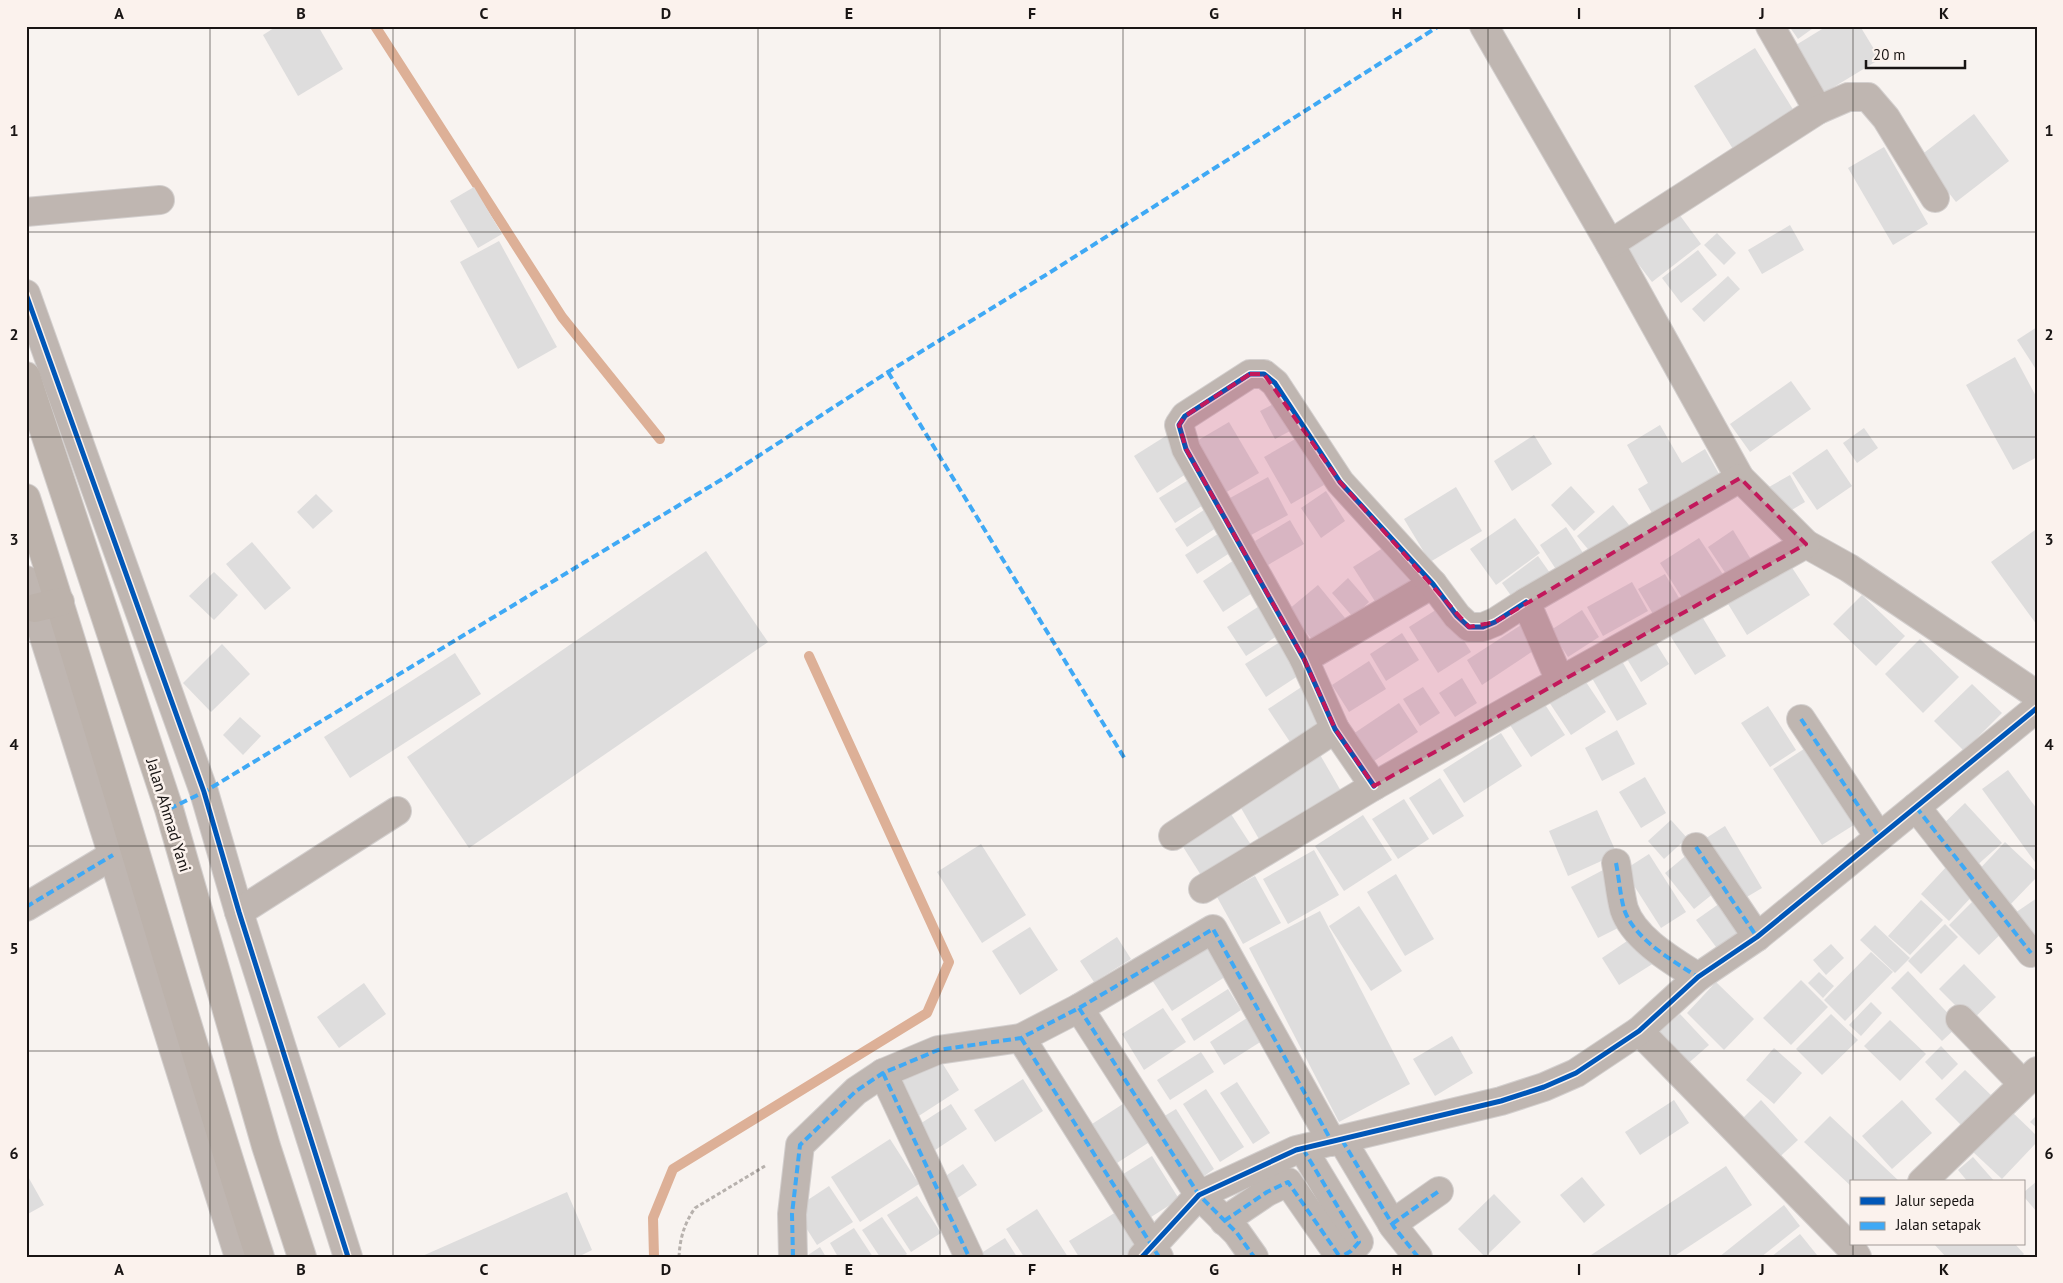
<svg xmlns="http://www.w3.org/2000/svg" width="2063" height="1283" viewBox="0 0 2063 1283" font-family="'PT Sans',sans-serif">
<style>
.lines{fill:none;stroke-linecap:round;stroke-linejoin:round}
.stream{stroke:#ddb097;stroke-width:10}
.building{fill:#dedddd}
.minor-casing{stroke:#d3cfce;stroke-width:30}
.highway-casing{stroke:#d3cfce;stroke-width:30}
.path{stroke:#b7b1ad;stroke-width:3;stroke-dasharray:4 2.5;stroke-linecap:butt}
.minor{stroke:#bfb6b1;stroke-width:28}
.highway{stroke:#bcb2ab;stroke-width:28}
.quiet{stroke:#3fa9f5;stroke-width:4;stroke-dasharray:8 4;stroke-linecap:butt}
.cycleway-casing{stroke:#fbf2ed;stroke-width:8}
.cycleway{stroke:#0057b8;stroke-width:5}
.marked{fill:#c2185b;fill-opacity:0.2;stroke:#c2185b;stroke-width:4;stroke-dasharray:10 6;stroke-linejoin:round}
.grid{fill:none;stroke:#191514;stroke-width:1;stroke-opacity:0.55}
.labels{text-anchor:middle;stroke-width:5;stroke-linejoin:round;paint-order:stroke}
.street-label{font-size:16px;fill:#191514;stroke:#fbf2ed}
.neatline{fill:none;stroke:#191514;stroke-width:2}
.grid-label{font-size:16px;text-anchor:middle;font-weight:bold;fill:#191514}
</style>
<rect width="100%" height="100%" fill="#f8f3f0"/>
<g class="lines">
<g class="stream">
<polyline points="375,26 562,317 660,439"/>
<polyline points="654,1257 653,1218 673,1169 927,1013 949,962 809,656"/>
</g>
</g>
<g class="building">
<polygon points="277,26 318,26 343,69 298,96 263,35"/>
<polygon points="1789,26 1816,26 1798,39"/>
<polygon points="1827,26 1860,26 1880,59 1824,93 1796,45"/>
<polygon points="1755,48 1794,111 1733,149 1694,86"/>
<polygon points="1974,114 2009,161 1956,202 1920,156"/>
<polygon points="1884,147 1928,224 1893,245 1848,168"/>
<polygon points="474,187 502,234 478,248 450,201"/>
<polygon points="1673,206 1701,244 1652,282 1623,244"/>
<polygon points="1790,225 1804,250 1762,274 1748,250"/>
<polygon points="1717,233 1736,253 1724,265 1704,245"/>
<polygon points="499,241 557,347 518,369 460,262"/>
<polygon points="1698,250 1717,275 1681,303 1662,278"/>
<polygon points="1728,276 1740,289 1704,322 1692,309"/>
<polygon points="2037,327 2037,371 2017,340"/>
<polygon points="2015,357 2037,398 2037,457 2013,470 1966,385"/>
<polygon points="1791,381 1811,409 1750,452 1730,424"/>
<polygon points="1279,401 1294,429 1275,439 1260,411"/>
<polygon points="1229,422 1259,473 1225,493 1195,442"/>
<polygon points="1660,425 1682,463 1705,449 1723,481 1656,520 1638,489 1648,483 1627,445"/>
<polygon points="1864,428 1878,448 1857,463 1843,443"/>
<polygon points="1169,434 1192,470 1157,493 1134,456"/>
<polygon points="1534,435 1552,464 1512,491 1494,461"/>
<polygon points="1297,438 1324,485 1291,504 1264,457"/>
<polygon points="1827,449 1852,486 1817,510 1792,473"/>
<polygon points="1790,475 1805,502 1785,514 1769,487"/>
<polygon points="1195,476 1211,500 1175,523 1159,498"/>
<polygon points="1268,477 1288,515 1251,535 1230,498"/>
<polygon points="1571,486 1595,512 1574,531 1551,505"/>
<polygon points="1456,487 1482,531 1430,562 1404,519"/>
<polygon points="1326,491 1345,521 1321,538 1301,508"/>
<polygon points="316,494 333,511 313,529 297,512"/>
<polygon points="1613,505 1633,530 1597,560 1577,536"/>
<polygon points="1210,506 1222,524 1187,547 1175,529"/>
<polygon points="1515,518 1540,553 1496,585 1470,549"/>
<polygon points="1290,520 1304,544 1268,565 1255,541"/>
<polygon points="1566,527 1589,562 1563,580 1540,545"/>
<polygon points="1224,530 1236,549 1197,574 1185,555"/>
<polygon points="1733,530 1752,561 1728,577 1708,547"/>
<polygon points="2035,530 2037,533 2037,625 1991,562"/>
<polygon points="1699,538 1726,579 1686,604 1660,563"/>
<polygon points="252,542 291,588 265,610 226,564"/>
<polygon points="1386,546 1412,584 1378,606 1353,567"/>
<polygon points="706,551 768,642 469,848 407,757"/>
<polygon points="1240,556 1260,588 1223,612 1203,581"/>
<polygon points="1538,556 1550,573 1514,600 1502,583"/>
<polygon points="1787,560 1810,595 1747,635 1725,599"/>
<polygon points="214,572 238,595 214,620 189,596"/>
<polygon points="1665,574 1682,603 1656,619 1638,589"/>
<polygon points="1348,578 1369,602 1353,617 1332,593"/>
<polygon points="1632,582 1648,611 1603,636 1587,607"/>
<polygon points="1318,585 1345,618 1315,643 1288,610"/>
<polygon points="1862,595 1905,636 1876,666 1833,624"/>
<polygon points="1264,603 1283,632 1246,656 1227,627"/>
<polygon points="1442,606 1471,652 1438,673 1409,627"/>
<polygon points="1582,610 1599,637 1568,657 1551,630"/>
<polygon points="1698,610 1726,656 1695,675 1666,629"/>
<polygon points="1521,625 1536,649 1482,685 1467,660"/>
<polygon points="1402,633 1419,660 1386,681 1370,654"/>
<polygon points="1652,637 1669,664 1641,682 1624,654"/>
<polygon points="1286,638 1307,670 1266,697 1245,664"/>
<polygon points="1920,639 1959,677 1923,713 1885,674"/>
<polygon points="222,644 250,674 211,712 183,683"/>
<polygon points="455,653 481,694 350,778 324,737"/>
<polygon points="1619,656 1647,704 1617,721 1589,673"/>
<polygon points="1369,661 1386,689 1349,712 1332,685"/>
<polygon points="1462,678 1477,703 1455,717 1439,693"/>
<polygon points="1584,679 1606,712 1571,735 1549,702"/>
<polygon points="1306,684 1330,721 1292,745 1268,709"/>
<polygon points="1972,684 2002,713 1964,751 1934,721"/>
<polygon points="1423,687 1440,713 1420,726 1403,699"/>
<polygon points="1399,703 1418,732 1371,763 1353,734"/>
<polygon points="1544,703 1565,735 1531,757 1510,725"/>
<polygon points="1768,706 1796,750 1770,767 1741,723"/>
<polygon points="240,717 261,736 243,755 223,735"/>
<polygon points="1617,730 1635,764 1602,781 1585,748"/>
<polygon points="1501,733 1522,766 1464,803 1443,770"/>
<polygon points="1807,747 1857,823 1822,845 1773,769"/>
<polygon points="1319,753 1345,798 1263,846 1237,801"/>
<polygon points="2008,770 2037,809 2037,865 1982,789"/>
<polygon points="1645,777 1666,813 1641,828 1619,792"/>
<polygon points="1440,778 1464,816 1433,835 1409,798"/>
<polygon points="1404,799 1429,839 1398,859 1372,819"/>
<polygon points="1965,803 2002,843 1974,868 1938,829"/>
<polygon points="1597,810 1617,854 1568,876 1549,831"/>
<polygon points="1229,811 1253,848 1204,880 1180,842"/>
<polygon points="1363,815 1392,860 1344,891 1315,846"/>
<polygon points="1671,820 1687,838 1664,859 1648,841"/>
<polygon points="1725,826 1762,888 1740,901 1703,840"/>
<polygon points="2005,842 2037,872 2037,877 2008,907 1974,875"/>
<polygon points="981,844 1026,915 982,943 937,872"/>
<polygon points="1314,850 1339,895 1288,924 1263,879"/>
<polygon points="1689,853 1719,889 1694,909 1665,873"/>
<polygon points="1649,854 1686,912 1661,928 1624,870"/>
<polygon points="1948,865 1976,892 1949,921 1921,894"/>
<polygon points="1603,870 1630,922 1598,938 1571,887"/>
<polygon points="1396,874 1434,939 1405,956 1367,892"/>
<polygon points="1255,876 1281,923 1243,944 1217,897"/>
<polygon points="1977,897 2007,928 1979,955 1949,925"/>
<polygon points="2037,898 2037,952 2012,915"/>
<polygon points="1921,900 1943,920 1910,955 1888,936"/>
<polygon points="1723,901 1745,932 1719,951 1696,920"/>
<polygon points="1359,906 1402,971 1371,991 1329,926"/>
<polygon points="1320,911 1410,1084 1339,1122 1249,948"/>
<polygon points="1945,924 1958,937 1921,974 1908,961"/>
<polygon points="1875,925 1910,958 1895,973 1860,940"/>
<polygon points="1030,927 1058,970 1020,995 992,951"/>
<polygon points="1636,935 1654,963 1619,985 1602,958"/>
<polygon points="1117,937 1131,959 1094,982 1080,961"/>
<polygon points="1212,937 1234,971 1172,1011 1150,977"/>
<polygon points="1831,944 1844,958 1826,975 1813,960"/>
<polygon points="1871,952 1893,972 1845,1021 1824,1000"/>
<polygon points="1964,964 1996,997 1971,1021 1939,989"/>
<polygon points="1908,971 1959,1025 1942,1041 1891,988"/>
<polygon points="1819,972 1834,986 1823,998 1808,983"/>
<polygon points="1801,980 1828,1007 1791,1045 1763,1018"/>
<polygon points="1716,982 1754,1019 1724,1050 1687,1013"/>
<polygon points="364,983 386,1014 339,1048 317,1017"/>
<polygon points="1228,989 1241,1010 1194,1041 1181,1019"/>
<polygon points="1871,1002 1882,1013 1861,1036 1849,1025"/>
<polygon points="1163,1008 1186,1042 1144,1070 1122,1034"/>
<polygon points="1680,1014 1709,1045 1684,1067 1656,1035"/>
<polygon points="1831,1014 1858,1040 1822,1075 1796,1049"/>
<polygon points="1250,1016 1265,1039 1224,1065 1210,1042"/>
<polygon points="1890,1020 1926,1054 1900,1081 1864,1046"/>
<polygon points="1452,1036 1473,1073 1435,1096 1413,1059"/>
<polygon points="1941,1046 1958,1064 1942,1080 1925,1062"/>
<polygon points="1774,1048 1802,1073 1774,1104 1746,1080"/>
<polygon points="1201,1052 1214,1072 1170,1100 1157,1080"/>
<polygon points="936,1053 959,1090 914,1119 891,1082"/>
<polygon points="1965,1070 1995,1099 1965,1129 1935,1099"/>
<polygon points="1023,1079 1043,1111 995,1142 974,1110"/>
<polygon points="1237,1082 1270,1133 1253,1144 1220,1093"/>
<polygon points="1206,1089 1244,1147 1220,1162 1183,1104"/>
<polygon points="1674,1100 1689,1123 1640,1155 1625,1132"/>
<polygon points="1761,1100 1798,1140 1772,1164 1736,1125"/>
<polygon points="1902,1100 1932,1133 1892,1169 1862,1136"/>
<polygon points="1126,1102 1151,1141 1117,1163 1092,1124"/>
<polygon points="951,1104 967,1129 929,1154 912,1129"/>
<polygon points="1176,1109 1214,1169 1197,1181 1158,1120"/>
<polygon points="2011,1111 2037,1136 2037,1142 2002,1179 1972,1151"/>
<polygon points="2037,1115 2037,1128 2030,1122"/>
<polygon points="1830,1116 1900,1182 1852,1182 1852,1187 1804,1142"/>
<polygon points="890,1139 919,1184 860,1222 831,1177"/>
<polygon points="1152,1156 1179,1199 1148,1219 1120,1176"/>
<polygon points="1973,1157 1995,1182 1968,1182 1958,1170"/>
<polygon points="963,1164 977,1185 950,1203 937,1182"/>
<polygon points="1726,1166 1752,1205 1673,1257 1588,1257"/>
<polygon points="26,1173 44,1205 26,1215"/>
<polygon points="1582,1177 1605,1205 1584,1223 1560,1195"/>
<polygon points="2037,1181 2037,1212 2024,1197 2024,1192"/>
<polygon points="829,1186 853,1222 817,1245 794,1209"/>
<polygon points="567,1192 592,1250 578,1257 420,1257"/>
<polygon points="1494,1194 1521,1222 1485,1257 1458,1229"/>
<polygon points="917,1196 941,1233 911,1252 887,1215"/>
<polygon points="1784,1205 1800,1226 1761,1257 1719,1257"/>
<polygon points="1037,1209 1068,1257 1024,1257 1006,1229"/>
<polygon points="1121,1209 1144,1247 1127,1257 1079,1257 1069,1241"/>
<polygon points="882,1217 907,1254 902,1257 880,1257 862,1230"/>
<polygon points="854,1228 873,1257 838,1257 830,1243"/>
<polygon points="1800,1234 1817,1255 1815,1257 1771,1257"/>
<polygon points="1005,1238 1017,1257 975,1257"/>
<polygon points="1934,1244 2015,1244 2024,1254 2021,1257 1946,1257"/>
<polygon points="820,1247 826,1257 805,1257"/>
</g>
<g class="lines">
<g class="minor-casing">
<g id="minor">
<polyline points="1484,26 1610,244 1740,478 1806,544 1849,568 2037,695"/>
<polyline points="1770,26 1818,110"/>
<polyline points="26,212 160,200"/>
<polyline points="1610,244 1818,110 1848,97 1868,97 1886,118 1935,198"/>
<polyline points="26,294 204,792 239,912 348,1257"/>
<polyline points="26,580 239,1257"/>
<polyline points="1304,659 1433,584"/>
<polyline points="1560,681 1806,544"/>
<polyline points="1801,719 1879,837"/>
<polyline points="1374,786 1335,729 1304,659 1186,449 1179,425 1185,416 1250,374 1264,374 1275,383 1340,482 1433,584 1457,616 1469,627 1483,627 1495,622 1526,602"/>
<polyline points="1916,807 2031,953"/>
<polyline points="1173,836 1335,729"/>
<polyline points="1696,847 1757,937"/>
<path d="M1616 863C1619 878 1620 894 1624 909 1634 939 1673 961 1698 977"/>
<polyline points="1203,889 1374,786 1560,681 1526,602 1740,478"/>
<polyline points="26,907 113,855"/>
<polyline points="239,912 397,811"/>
<polyline points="1079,1008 1199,1195 1237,1233 1254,1257"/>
<polyline points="1960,1019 2023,1084"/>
<polyline points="1639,1031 1852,1249 1857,1257"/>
<polyline points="1021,1038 1159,1257"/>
<polyline points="883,1073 969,1257"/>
<polyline points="1342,1140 1394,1227 1418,1257"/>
<polyline points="1303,1149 1359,1242 1351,1251 1341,1257"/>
<polyline points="1922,1182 2037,1071"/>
<polyline points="1224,1221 1267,1192 1288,1182 1340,1257"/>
<polyline points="1392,1224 1439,1191"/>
<polyline points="793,1257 792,1214 800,1145 856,1091 883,1073 938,1050 1021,1038 1079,1008 1213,929 1332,1142"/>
<polyline points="1142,1257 1199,1195 1296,1150 1501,1101 1544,1087 1576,1073 1639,1031 1698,977 1757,937 2037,708"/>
</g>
</g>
<g class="highway-casing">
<g id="highway">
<polyline points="26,376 169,809 266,1146 302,1257"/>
<path d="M26 498C108 750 178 1005 260 1257"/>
<polyline points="35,608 60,602"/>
</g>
</g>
<path class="path" d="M679 1257C680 1238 684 1224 695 1208L765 1166"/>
<use href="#minor" class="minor"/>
<use href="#highway" class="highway"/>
<g class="quiet">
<polyline points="888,372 1125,759"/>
<polyline points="1801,719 1879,837"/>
<polyline points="1916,807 2031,953"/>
<polyline points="169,809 204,792 729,475 888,372 1049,273 1439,26"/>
<polyline points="1696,847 1757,937"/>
<path d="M1616 863C1619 878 1620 894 1624 909 1634 939 1673 961 1698 977"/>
<polyline points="26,907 113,855"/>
<polyline points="1079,1008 1199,1195 1237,1233 1254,1257"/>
<polyline points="1021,1038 1159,1257"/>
<polyline points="883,1073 969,1257"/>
<polyline points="1342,1140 1394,1227 1418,1257"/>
<polyline points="1303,1149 1359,1242 1351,1251 1341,1257"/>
<polyline points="1224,1221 1267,1192 1288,1182 1340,1257"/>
<polyline points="1392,1224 1439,1191"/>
<polyline points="793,1257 792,1214 800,1145 856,1091 883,1073 938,1050 1021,1038 1079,1008 1213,929 1332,1142"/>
</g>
<g class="cycleway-casing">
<g id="cycleway">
<polyline points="26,294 204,792 239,912 348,1257"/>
<polyline points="1374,786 1335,729 1304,659 1186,449 1179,425 1185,416 1250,374 1264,374 1275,383 1340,482 1433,584 1457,616 1469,627 1483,627 1495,622 1526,602"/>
<polyline points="1142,1257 1199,1195 1296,1150 1501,1101 1544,1087 1576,1073 1639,1031 1698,977 1757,937 2037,708"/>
</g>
</g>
<use href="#cycleway" class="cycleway"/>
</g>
<path class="marked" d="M1250 374H1264L1340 482 1469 627 1495 622 1740 478 1806 544 1374 786 1335 729 1304 659 1186 449 1179 425 1185 416Z"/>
<path class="grid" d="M210 26V1257M393 26V1257M575 26V1257M758 26V1257M940 26V1257M1123 26V1257M1305 26V1257M1488 26V1257M1670 26V1257M1853 26V1182M26 232H2037M26 437H2037M26 642H2037M26 846H2037M26 1051H2037M1853 1244V1257"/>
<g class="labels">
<g class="street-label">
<text transform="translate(169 815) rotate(73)" y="6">Jalan Ahmad Yani</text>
</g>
</g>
<rect width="2063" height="1283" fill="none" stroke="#fbf2ed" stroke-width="55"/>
<rect x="1850" y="1180" width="175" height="65" fill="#fbf2ed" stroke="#a19a96"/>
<rect x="1860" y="1197" width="25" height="8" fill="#0057b8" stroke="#a19a96"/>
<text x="1896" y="1206" font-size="15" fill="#191514">Jalur sepeda</text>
<rect x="1860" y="1222" width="25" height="8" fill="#3fa9f5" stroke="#a19a96"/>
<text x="1896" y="1230" font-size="15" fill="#191514">Jalan setapak</text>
<path d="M1866 60v8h99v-8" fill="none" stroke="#191514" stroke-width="2.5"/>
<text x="1873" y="60" font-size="15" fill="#191514" stroke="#fbf2ed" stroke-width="4" paint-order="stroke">20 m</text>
<rect x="28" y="28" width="2008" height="1228" class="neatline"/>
<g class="grid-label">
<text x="119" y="19">A</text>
<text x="301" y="19">B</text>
<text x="484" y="19">C</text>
<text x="666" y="19">D</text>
<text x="849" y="19">E</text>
<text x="1032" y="19">F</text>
<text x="1214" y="19">G</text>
<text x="1397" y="19">H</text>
<text x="1579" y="19">I</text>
<text x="1762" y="19">J</text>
<text x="1944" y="19">K</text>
<text x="14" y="136">1</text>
<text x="2049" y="136">1</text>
<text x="14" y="340">2</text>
<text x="2049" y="340">2</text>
<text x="14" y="545">3</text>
<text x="2049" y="545">3</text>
<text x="14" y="750">4</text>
<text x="2049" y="750">4</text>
<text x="14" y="954">5</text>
<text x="2049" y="954">5</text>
<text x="14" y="1159">6</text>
<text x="2049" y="1159">6</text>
<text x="119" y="1275">A</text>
<text x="301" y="1275">B</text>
<text x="484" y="1275">C</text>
<text x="666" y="1275">D</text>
<text x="849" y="1275">E</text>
<text x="1032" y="1275">F</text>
<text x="1214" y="1275">G</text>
<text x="1397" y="1275">H</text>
<text x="1579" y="1275">I</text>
<text x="1762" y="1275">J</text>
<text x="1944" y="1275">K</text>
</g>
</svg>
